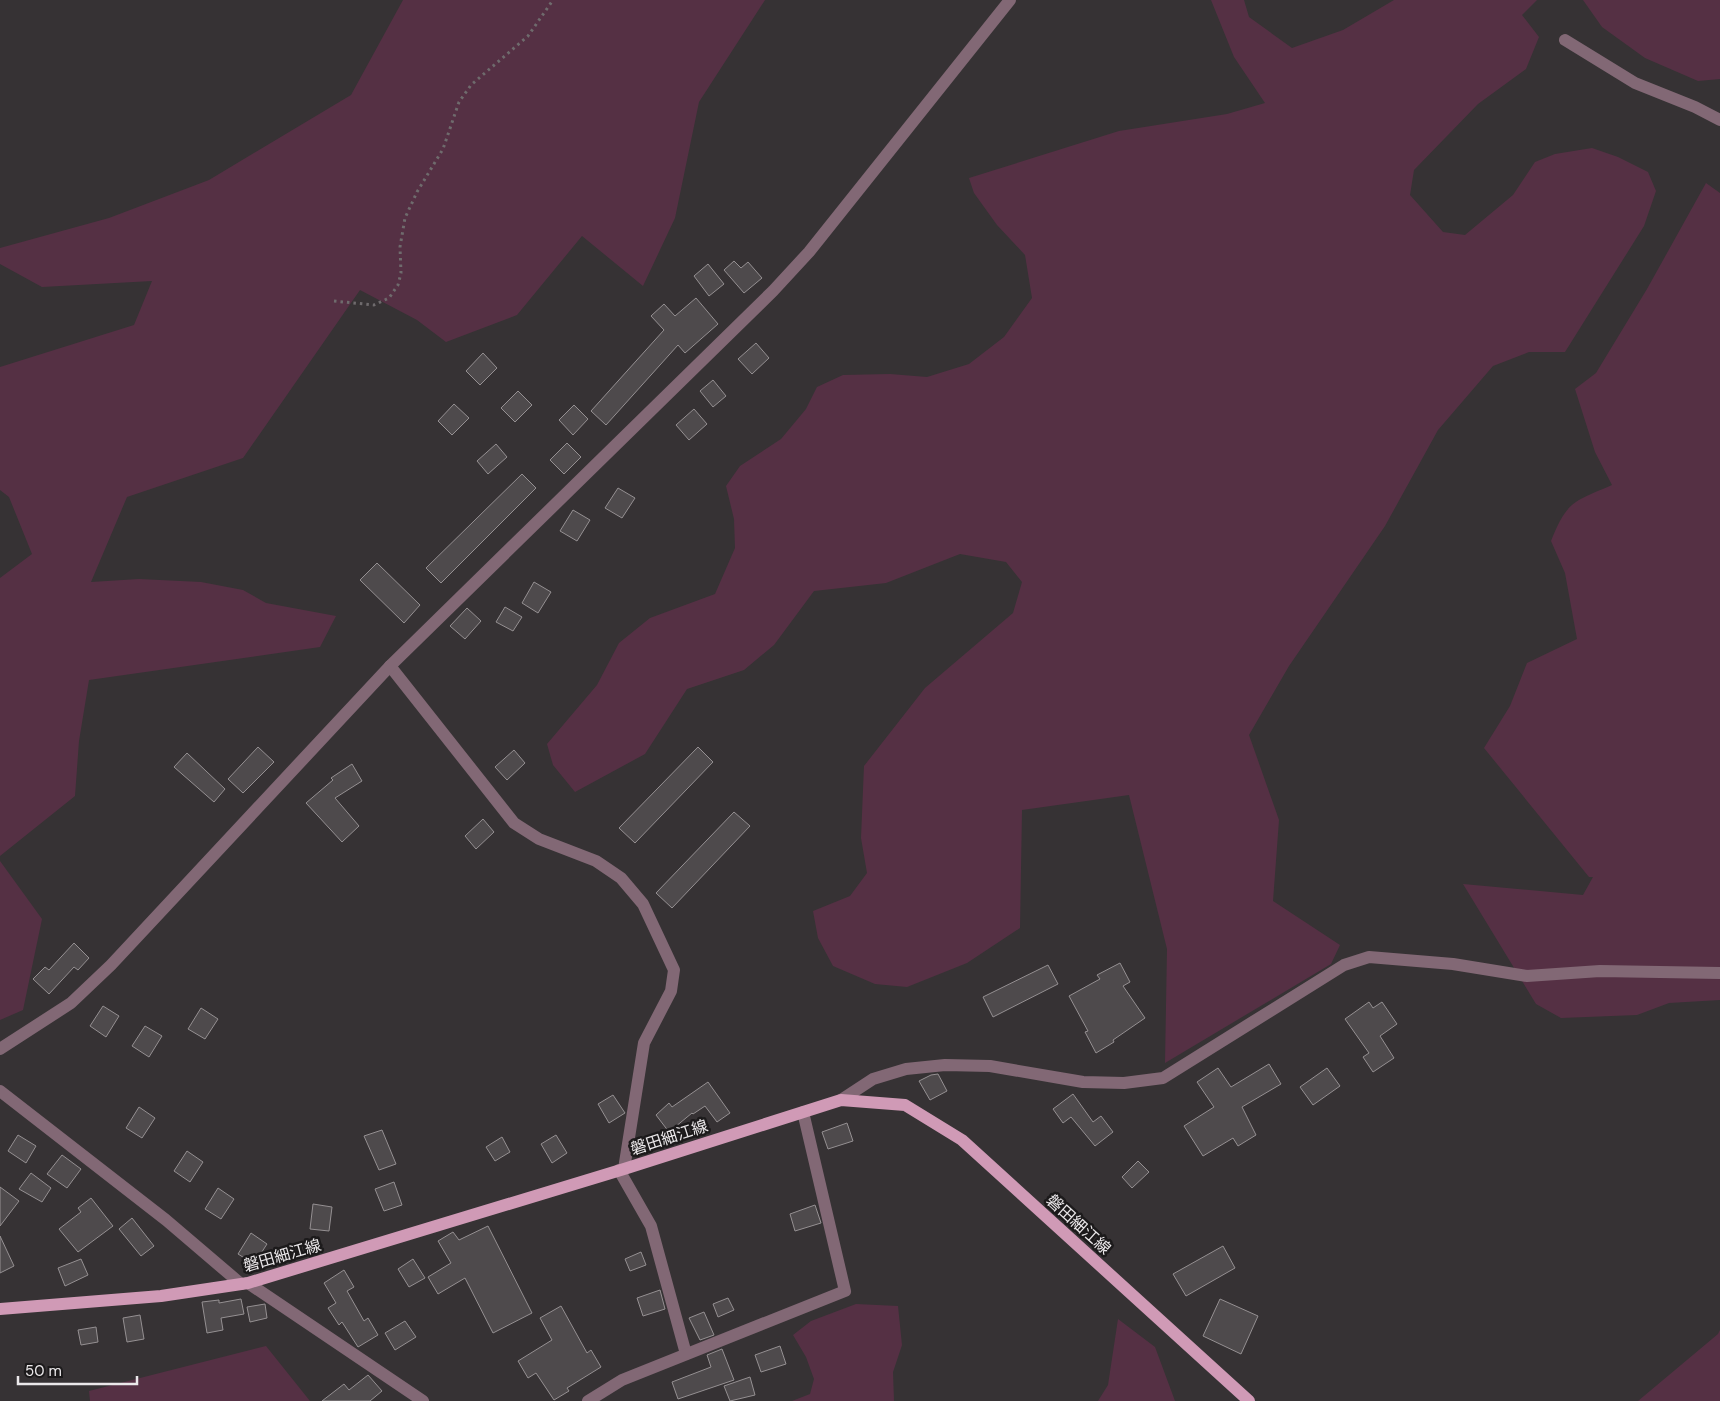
<svg xmlns="http://www.w3.org/2000/svg" width="1720" height="1401" viewBox="0 0 1720 1401" font-family="'DM Sans','Noto Sans JP',sans-serif">
<style>
.green{fill:#553044}
.building{fill:#4e4a4c;stroke:#959092}
.lines{fill:none;stroke-linecap:round;stroke-linejoin:round}
.path{stroke:#6f6b6d;stroke-width:3;stroke-dasharray:2.5 4;stroke-linecap:butt}
.minor{stroke:#826875;stroke-width:12}
.major{stroke:#d09ab6;stroke-width:12}
.labels{text-anchor:middle;stroke-width:5;stroke-linejoin:round;paint-order:stroke}
.street-label{font-size:16px;fill:#ebe8ea;stroke:#1c1a1b}
</style>
<rect width="100%" height="100%" fill="#363234"/>
<g class="green">
<polygon points="403,0 765,0 699,102 675,218 643,286 582,236 517,315 446,342 417,320 360,290 243,458 127,497 91,582 139,579 201,582 243,590 266,603 336,616 320,647 89,680 79,741 75,796 0,856 0,578 32,554 9,497 0,490 0,367 134,325 152,281 42,287 0,264 0,248 109,218 209,180 351,95"/>
<polygon points="1211,0 1244,0 1249,17 1292,48 1343,30 1394,0 1537,0 1522,15 1539,37 1526,69 1478,104 1414,170 1410,195 1443,232 1465,235 1513,195 1535,162 1555,154 1592,148 1618,157 1648,172 1656,191 1644,226 1565,352 1529,352 1493,366 1438,430 1385,526 1289,666 1249,735 1279,820 1273,901 1340,945 1331,964 1165,1063 1167,949 1129,795 1022,810 1020,928 967,963 907,987 875,984 833,966 818,938 813,911 850,896 867,873 861,838 864,766 925,688 1013,613 1022,582 1006,562 960,554 886,583 814,591 774,645 744,670 687,689 645,754 575,792 553,765 547,744 597,685 619,643 650,618 715,594 735,548 734,519 726,486 740,466 781,439 806,409 817,387 843,375 890,374 927,377 969,364 1004,337 1032,298 1025,255 997,225 974,193 969,178 1119,131 1227,114 1265,103 1234,57"/>
<polygon points="1583,0 1720,0 1720,79 1698,81 1645,58 1602,27"/>
<path d="M1706 183 1720 193V1000L1669 1003 1637 1015 1561 1018 1536 1004 1463 884 1583 895 1593 877H1589L1484 748 1510 706 1527 663 1577 639 1565 573 1551 541C1567 501 1573 502 1612 485L1595 452 1575 389 1596 373 1647 289Z"/>
<polygon points="0,861 42,919 23,1010 0,1020"/>
<polygon points="856,1304 898,1306 902,1345 893,1372 894,1401 792,1401 810,1394 814,1379 806,1357 793,1335 811,1321"/>
<polygon points="1118,1319 1155,1347 1175,1401 1098,1401 1108,1385"/>
<polygon points="1720,1330 1720,1401 1638,1401 1718,1334"/>
<polygon points="266,1346 310,1401 90,1401 89,1391"/>
</g>
<g class="building">
<polygon points="734,261 741,268 748,262 762,278 744,293 724,270"/>
<polygon points="708,264 724,284 709,296 694,276"/>
<polygon points="696,298 718,324 685,353 678,345 606,425 591,411 664,330 651,316 664,304 675,316"/>
<polygon points="756,343 769,358 752,374 738,359"/>
<polygon points="483,353 497,368 480,385 466,371"/>
<polygon points="713,380 726,396 713,407 700,391"/>
<polygon points="518,391 532,405 515,422 501,408"/>
<polygon points="454,404 469,418 452,435 438,421"/>
<polygon points="574,405 588,419 573,435 559,420"/>
<polygon points="694,409 707,424 689,440 676,425"/>
<polygon points="567,443 581,457 564,474 550,460"/>
<polygon points="496,444 507,457 488,474 477,461"/>
<polygon points="522,474 536,488 441,583 426,568"/>
<polygon points="618,488 635,498 622,518 605,508"/>
<polygon points="573,510 590,520 577,541 560,531"/>
<polygon points="377,563 420,605 404,623 360,580"/>
<polygon points="534,582 551,592 538,613 522,603"/>
<polygon points="505,607 522,617 513,631 496,622"/>
<polygon points="467,608 481,621 465,639 450,626"/>
<polygon points="258,747 274,762 243,793 228,779"/>
<polygon points="698,747 713,762 635,843 619,828"/>
<polygon points="514,750 525,763 507,780 495,767"/>
<polygon points="187,753 225,789 214,802 174,767"/>
<polygon points="352,764 362,781 335,798 359,826 342,842 306,803 333,780 331,778"/>
<polygon points="734,812 750,826 672,908 656,893"/>
<polygon points="483,819 494,832 476,849 465,836"/>
<polygon points="74,943 89,958 78,970 74,967 49,994 33,979 45,967 49,970"/>
<polygon points="1120,963 1130,982 1123,986 1145,1018 1113,1040 1114,1042 1096,1053 1085,1032 1088,1031 1069,996 1100,979 1097,975"/>
<polygon points="1048,965 1058,984 993,1017 983,997"/>
<polygon points="1369,1002 1373,1008 1382,1002 1397,1024 1380,1036 1394,1058 1373,1072 1363,1057 1369,1053 1345,1019"/>
<polygon points="103,1006 119,1016 106,1037 90,1026"/>
<polygon points="201,1008 218,1019 205,1039 188,1029"/>
<polygon points="145,1026 162,1036 149,1057 132,1046"/>
<polygon points="1269,1064 1281,1084 1242,1107 1256,1135 1238,1146 1233,1138 1203,1156 1184,1126 1214,1107 1197,1082 1218,1068 1231,1087"/>
<polygon points="1327,1068 1340,1086 1313,1105 1300,1087"/>
<polygon points="938,1074 947,1091 930,1100 919,1081 931,1075"/>
<polygon points="708,1082 730,1113 717,1122 705,1106 693,1114 692,1113 669,1132 656,1115 669,1103 672,1107"/>
<polygon points="1073,1094 1093,1122 1101,1116 1113,1132 1095,1146 1071,1117 1063,1123 1053,1109"/>
<polygon points="613,1095 625,1113 609,1123 598,1104"/>
<polygon points="139,1107 155,1118 142,1138 126,1128"/>
<polygon points="847,1123 853,1141 828,1149 822,1132"/>
<polygon points="382,1130 396,1164 379,1170 364,1136"/>
<polygon points="18,1135 36,1146 26,1163 8,1151"/>
<polygon points="556,1135 567,1153 552,1163 541,1144"/>
<polygon points="502,1137 510,1152 495,1161 486,1147"/>
<polygon points="187,1151 203,1162 190,1182 174,1171"/>
<polygon points="62,1155 81,1169 67,1188 47,1174"/>
<polygon points="1138,1161 1149,1172 1132,1188 1122,1177"/>
<polygon points="31,1173 51,1188 42,1202 19,1189"/>
<polygon points="394,1182 402,1205 384,1211 375,1189"/>
<polygon points="0,1187 19,1201 0,1226"/>
<polygon points="218,1188 234,1199 221,1219 205,1209"/>
<polygon points="91,1198 113,1226 78,1252 59,1229 81,1212 78,1208"/>
<polygon points="313,1204 332,1207 329,1231 310,1229"/>
<polygon points="815,1205 821,1223 795,1231 790,1214"/>
<polygon points="132,1218 154,1246 141,1256 119,1229"/>
<polygon points="488,1226 532,1313 493,1333 465,1278 438,1294 428,1277 451,1263 438,1241 453,1232 459,1240"/>
<polygon points="251,1233 267,1244 254,1264 238,1254"/>
<polygon points="0,1236 14,1266 0,1273"/>
<polygon points="1223,1246 1235,1268 1186,1296 1173,1274"/>
<polygon points="641,1252 646,1265 630,1271 625,1259"/>
<polygon points="81,1259 88,1275 65,1286 58,1268"/>
<polygon points="413,1259 425,1278 409,1287 398,1269"/>
<polygon points="344,1270 354,1287 347,1291 364,1321 368,1318 378,1335 358,1347 342,1322 339,1325 328,1308 336,1303 324,1283"/>
<polygon points="660,1290 665,1309 643,1316 637,1298"/>
<polygon points="728,1298 734,1310 718,1317 713,1304"/>
<polygon points="241,1299 244,1314 221,1318 223,1330 207,1333 202,1302 219,1300 219,1303"/>
<polygon points="1220,1299 1258,1316 1241,1354 1203,1336"/>
<polygon points="265,1304 267,1318 250,1322 247,1307"/>
<polygon points="561,1306 587,1353 591,1350 601,1367 567,1388 569,1391 554,1400 536,1373 528,1378 518,1361 552,1340 540,1318"/>
<polygon points="704,1312 714,1335 700,1340 689,1318"/>
<polygon points="140,1315 144,1339 127,1342 123,1318"/>
<polygon points="405,1321 416,1337 395,1350 385,1333"/>
<polygon points="96,1327 98,1342 81,1345 78,1330"/>
<polygon points="780,1346 786,1364 761,1372 755,1355"/>
<polygon points="722,1349 734,1380 678,1399 672,1382 711,1367 707,1355"/>
<polygon points="368,1375 382,1391 370,1401 322,1401 344,1384 349,1390"/>
<polygon points="750,1377 755,1395 730,1401 724,1386"/>
</g>
<g class="lines">
<polyline class="path" points="334,301 374,305 389,298 398,285 401,273 400,247 405,218 417,192 443,149 459,102 471,85 528,36 553,0"/>
<g class="minor">
<polyline points="1565,40 1635,83 1695,107 1720,120"/>
<polyline points="390,666 514,823 539,839 596,861 621,878 643,904 674,970 671,991 644,1043 624,1169"/>
<polyline points="0,1049 71,1003 111,965 390,666 773,291 809,252 1010,0"/>
<polyline points="0,1091 166,1220 241,1284"/>
<polyline points="841,1100 873,1079 906,1069 945,1065 990,1066 1083,1082 1124,1083 1163,1078 1344,965 1369,957 1453,964 1527,976 1600,971 1720,973"/>
<polyline points="619,1170 651,1226 686,1354"/>
<polyline points="248,1283 423,1401"/>
<polyline points="588,1401 622,1380 845,1291 803,1112"/>
</g>
<polyline class="major" points="0,1309 161,1296 248,1283 624,1169 841,1100 905,1105 962,1140 1249,1401"/>
</g>
<g class="labels">
<g class="street-label">
<text transform="translate(669 1137) rotate(-18)" y="6">磐田細江線</text>
<text transform="translate(1079 1224) rotate(42)" y="6">磐田細江線</text>
<text transform="translate(282 1255) rotate(-16)" y="6">磐田細江線</text>
</g>
</g>
<path d="M18 1376v8h119v-8" fill="none" stroke="#ebe8ea" stroke-width="2.5"/>
<text x="25" y="1376" font-size="15" fill="#ebe8ea" stroke="#1c1a1b" stroke-width="4" paint-order="stroke">50 m</text>
</svg>
